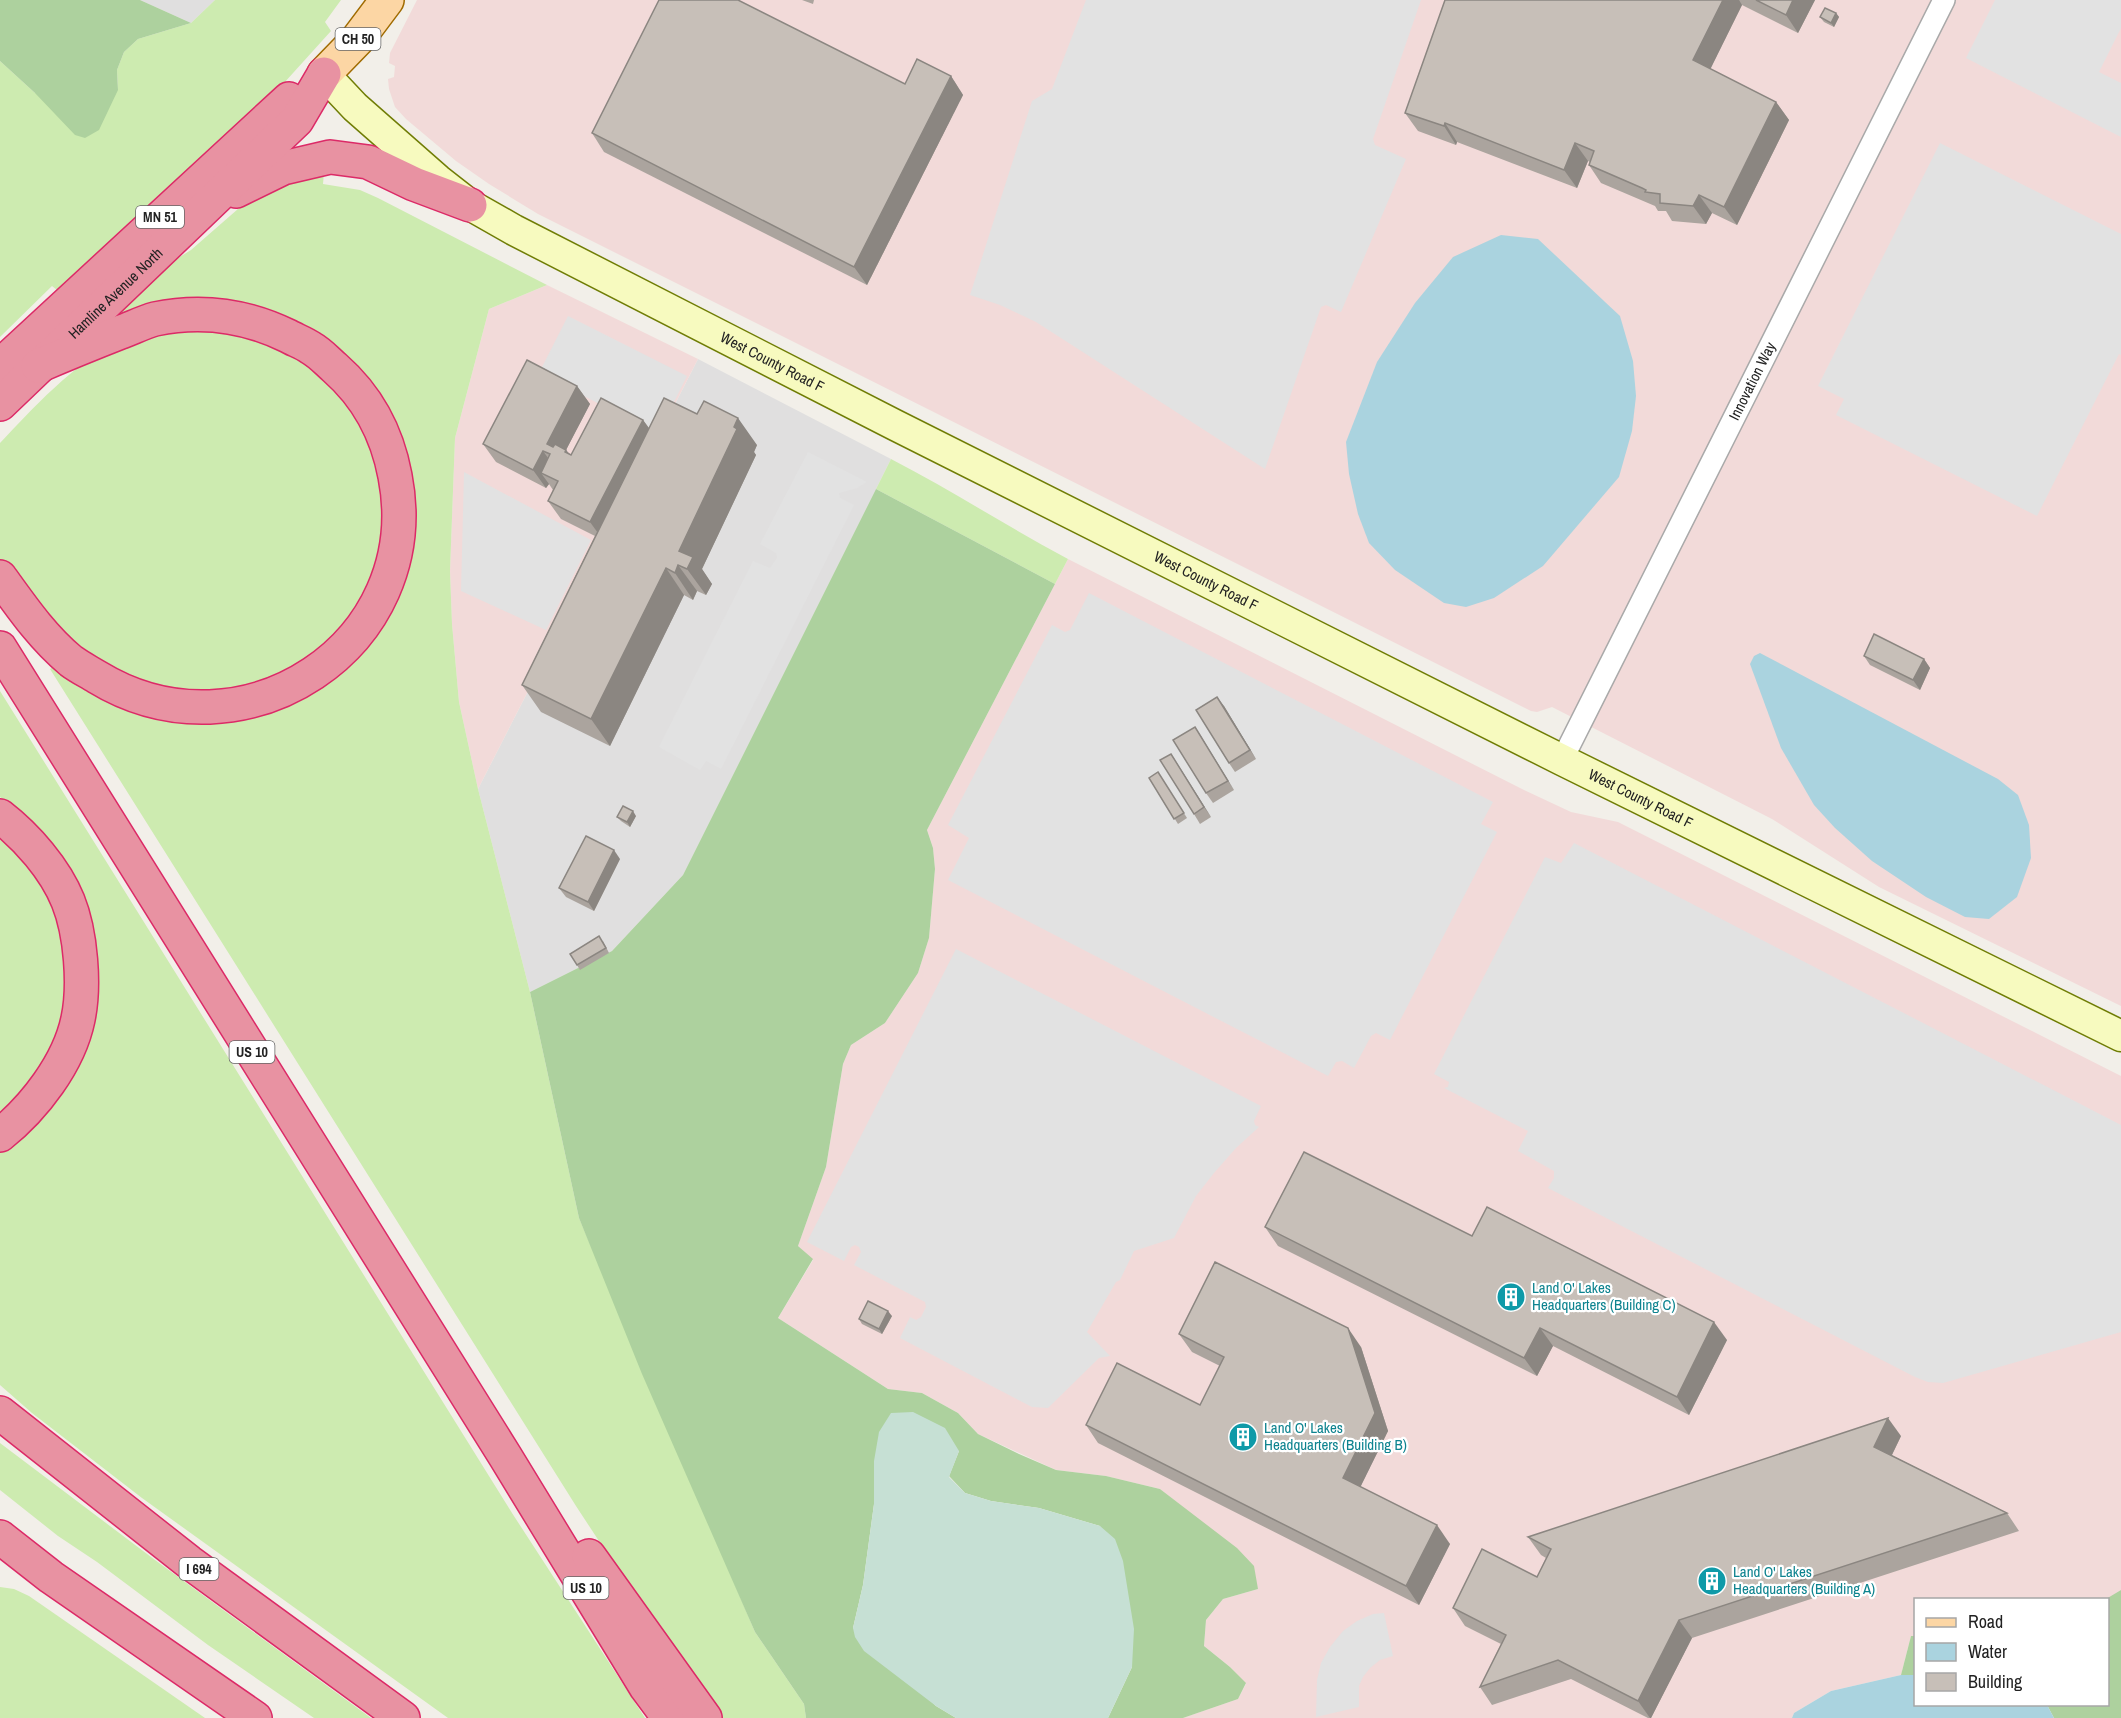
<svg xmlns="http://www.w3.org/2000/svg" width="2121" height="1718" viewBox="0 0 2121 1718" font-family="'Archivo Narrow',sans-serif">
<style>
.residential{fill:#e0dfdf}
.commercial{fill:#f2dad9}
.grass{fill:#cdebb0}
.forest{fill:#add19e}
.wetland{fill:#c6e0d4}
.parking{fill:#e2e2e2}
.water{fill:#aad3df}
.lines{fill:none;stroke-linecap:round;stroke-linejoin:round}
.street-casing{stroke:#a9a9a9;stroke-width:24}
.secondary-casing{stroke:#707d05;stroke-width:33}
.primary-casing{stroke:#a06b00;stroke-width:36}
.highway-casing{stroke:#dc2a67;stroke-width:36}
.street{stroke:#fff;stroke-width:21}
.secondary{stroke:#f7fabf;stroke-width:30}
.primary{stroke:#fcd6a4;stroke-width:33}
.highway{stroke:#e892a2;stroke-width:33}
.wall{fill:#aba49e}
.shaded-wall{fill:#8b8681}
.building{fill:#c7bfb8;stroke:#8b8681;stroke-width:1.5}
.labels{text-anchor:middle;stroke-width:4.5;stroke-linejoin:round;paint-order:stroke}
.shield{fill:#fff;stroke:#646464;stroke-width:1.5}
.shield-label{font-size:14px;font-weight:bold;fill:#222}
.street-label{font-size:15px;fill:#222;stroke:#fff}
.culture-label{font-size:15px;fill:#0d838f;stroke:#fff;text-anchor:start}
</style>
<rect width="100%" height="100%" fill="#f2efe9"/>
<g class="residential">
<polygon points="140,0 215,0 191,23"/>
<polygon points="698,359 891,459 683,875 612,951 530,992 478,789"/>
</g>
<g class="commercial">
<polygon points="417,0 2121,0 2121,1006 1879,887 1772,819 1552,707 1537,712 1531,711 538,214 489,184 456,161 406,119 395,107 389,89 388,79 394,77 395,66 389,63 390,53"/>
<polygon points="547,285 698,359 478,789 459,702 452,624 450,571 455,438 489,309"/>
<polygon points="1068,559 1524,790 1571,812 1618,822 2121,1076 2121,1590 2106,1600 1916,1600 1915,1636 1911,1636 1901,1675 1831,1691 1794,1713 1792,1718 1183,1718 1238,1699 1246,1684 1230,1667 1204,1646 1206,1620 1223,1599 1258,1589 1195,1517 1160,1489 1106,1476 1056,1470 978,1434 958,1413 922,1393 888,1389 778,1318 813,1260 798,1246 826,1167 843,1064 851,1045 885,1023 918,973 929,938 935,869 933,848 927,830"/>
</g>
<g class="grass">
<polygon points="215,0 341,0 325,22 331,31 284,83 183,179 57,290 52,286 0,337 0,61 35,93 118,90 117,70 124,52 138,39 191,23"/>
<polygon points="324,173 323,184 360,190 378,198 547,285 489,309 455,438 450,571 452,624 459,702 478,789 530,992 579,1218 755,1632 804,1704 806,1718 715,1718 576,1506 50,669 57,664 131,706 336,670 411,498 306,331 120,316 117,306 154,273 191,250 263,187"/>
<path d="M187 326 264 337 326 377 361 419 384 477 382 555 350 622 296 669 233 692 165 691 106 669 59 633 0 562V443C31 410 75 362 116 344 135 335 166 331 187 326Z"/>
<path d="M891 459C951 490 1008 527 1068 559L1055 584 876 489Z"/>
<polygon points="0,691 512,1513 645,1718 448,1718 142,1498 32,1413 0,1385 0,1147 83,1038 54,849 31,821 0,797"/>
<polygon points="0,830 15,844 58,908 69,999 53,1056 0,1120"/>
<polygon points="0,1443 155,1560 371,1718 314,1718 208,1645 97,1562 58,1536 0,1490"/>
<polygon points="0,1587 14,1589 29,1596 205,1718 0,1718"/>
</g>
<g class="forest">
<polygon points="0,0 140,0 191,23 138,39 124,52 117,70 118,90 99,130 85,138 75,135 35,93 0,61"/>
<polygon points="876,489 1055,584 927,830 933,848 935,869 929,938 918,973 885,1023 851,1045 843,1064 826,1167 798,1246 813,1259 778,1318 888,1389 922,1393 958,1413 978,1434 1019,1454 1056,1470 1106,1476 1160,1489 1237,1548 1254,1566 1258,1589 1223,1599 1206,1620 1204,1646 1230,1667 1246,1683 1238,1699 1183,1718 1108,1718 1132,1667 1100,1526 1039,1508 991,1501 965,1493 949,1476 959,1451 874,1461 874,1504 863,1585 853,1628 936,1706 956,1718 806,1718 804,1704 755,1632 642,1374 579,1218 530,992 612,951 683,875"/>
<polygon points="2121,1590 2121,1718 2054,1718 2047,1705 2108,1704 2108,1600 2106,1599"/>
<polygon points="1911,1636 1915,1636 1915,1675 1901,1675"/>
</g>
<polygon class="wetland" points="913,1412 945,1428 959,1451 949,1477 965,1493 991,1501 1039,1508 1100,1526 1115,1539 1123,1561 1134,1629 1132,1667 1108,1718 956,1718 936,1706 864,1651 855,1637 853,1628 863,1585 874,1504 874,1461 879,1432 891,1413"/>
<g class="parking">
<polygon points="1086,0 1421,0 1373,139 1375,145 1406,159 1341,312 1326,305 1321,307 1265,469 1036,322 1000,305 970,295 1032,101 1052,89"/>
<polygon points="1995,0 2121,0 2121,28 2099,72 2121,83 2121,137 1966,58"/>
<polygon points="1940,143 2121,234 2121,355 2119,354 2037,516 1836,415 1844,399 1818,386"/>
<polygon points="568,316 687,376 658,434 539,373"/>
<polygon points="808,452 867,482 857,488 839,493 840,498 854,505 721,769 706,761 700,770 659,747 753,561 770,568 777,558 776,553 760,544"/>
<polygon points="464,472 591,540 546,630 461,591"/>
<polygon points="1089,593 1493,802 1481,824 1497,832 1390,1040 1376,1033 1371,1036 1354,1068 1342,1061 1336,1062 1328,1076 948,880 969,838 948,825 1052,625 1065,632 1070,630"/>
<polygon points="1574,843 2121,1125 2121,1332 1943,1383 1928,1382 1915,1377 1548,1188 1554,1178 1554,1171 1518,1151 1528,1131 1444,1088 1448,1087 1449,1082 1434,1074 1545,857 1561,863"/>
<polygon points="956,949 1261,1106 1254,1121 1255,1125 1259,1127 1236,1148 1214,1173 1196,1196 1174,1238 1134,1251 1120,1280 1116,1282 1087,1332 1110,1356 1099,1358 1048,1408 1032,1407 900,1338 910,1317 916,1320 921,1317 926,1307 925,1302 854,1265 861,1252 859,1247 855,1245 851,1247 844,1261 807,1242"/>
<polygon points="1384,1613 1393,1656 1380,1660 1370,1668 1363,1677 1359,1686 1359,1707 1316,1717 1317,1680 1321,1663 1330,1647 1343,1631 1357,1621 1373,1614"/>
</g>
<g class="water">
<polygon points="1501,235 1538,239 1620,316 1633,361 1636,396 1632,431 1619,477 1543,566 1494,598 1466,607 1444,603 1395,570 1369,543 1358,514 1349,474 1346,442 1377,362 1415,303 1453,257"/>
<polygon points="1760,653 1998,779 2018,795 2029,825 2031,858 2017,897 1989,919 1965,917 1926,897 1872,861 1835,828 1814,805 1781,748 1750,664 1754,656"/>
<polygon points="1901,1675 1915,1675 1916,1704 2047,1705 2054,1718 1792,1718 1794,1713 1831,1691"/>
</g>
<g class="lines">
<g class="street-casing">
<g id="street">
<path id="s1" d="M1562 760 1944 0"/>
</g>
</g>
<g class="secondary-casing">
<g id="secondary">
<path id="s2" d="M324 74 355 107 438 180 470 205 514 230 895 425 1562 760 2121 1036"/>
</g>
</g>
<g class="primary-casing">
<polyline id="primary" points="324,74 357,40 387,0"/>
</g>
<g class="highway-casing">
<g id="highway">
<polyline points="236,191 283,168 330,157 368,162 414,184 470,205"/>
<polyline points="0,366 289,99"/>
<path id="s3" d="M0 404 297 120 324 74"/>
<path d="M0 577C21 606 42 637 71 661 79 667 89 672 97 677 243 766 428 645 395 476 387 433 368 397 335 368 327 361 320 353 311 348 304 343 295 340 288 336 245 315 202 309 155 319 144 322 132 328 121 332 93 343 66 354 38 366"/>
<polyline points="0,648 505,1456 646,1687 669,1718"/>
<path d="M0 816C27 837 55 869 68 901 81 933 85 986 78 1019 69 1063 34 1108 0 1135"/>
<polyline points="0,1413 189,1562 403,1718"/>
<polyline points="0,1537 51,1577 255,1718"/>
<polyline points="589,1556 705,1718"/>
</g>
</g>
<use href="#street" class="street"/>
<use href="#secondary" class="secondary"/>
<use href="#primary" class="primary"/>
<use href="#highway" class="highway"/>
</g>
<g class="wall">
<polygon points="802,0 814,0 813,4"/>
<polygon points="1445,0 1815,0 1798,33 1742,5 1710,69 1776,102 1789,120 1737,225 1712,213 1706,224 1672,221 1666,211 1658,211 1655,206 1601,183 1589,165 1590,162 1588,161 1577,188 1457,142 1456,145 1418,131 1405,113"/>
<polygon points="1836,13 1839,17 1834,27 1824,22 1820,17"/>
<polygon points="951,76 963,95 867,285 604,152 592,133"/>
<polygon points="577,386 590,404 566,450 571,455 643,420 649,428 757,445 754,452 756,455 702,569 712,584 706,595 697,591 693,600 684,595 610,746 541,712 522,685 595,536 561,519 548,501 553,490 549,484 546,488 496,462 483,444"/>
<polygon points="1864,656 1924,659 1930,668 1920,690 1870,665"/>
<polygon points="1224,706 1256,759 1235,772 1229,763"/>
<polygon points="1195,727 1234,790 1213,803 1206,793"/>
<polygon points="1171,754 1211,817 1200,824 1194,814"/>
<polygon points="1161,777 1187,818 1178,824 1149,778"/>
<polygon points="636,816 630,827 621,821 617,817"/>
<polygon points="620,859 594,911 566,897 559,888"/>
<polygon points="603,941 609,953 580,970 577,965"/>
<polygon points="1265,1227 1472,1236 1727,1340 1689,1415 1553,1346 1537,1376 1278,1246"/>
<polygon points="892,1316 882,1334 862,1324 859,1319"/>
<polygon points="1179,1334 1361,1347 1388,1431 1360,1487 1450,1544 1419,1605 1098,1443 1086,1425 1200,1405 1220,1366 1192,1352"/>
<polygon points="1901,1436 1892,1455 2007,1513 2019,1531 1692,1638 1651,1718 1648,1718 1571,1679 1492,1705 1480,1687 1501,1644 1465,1626 1453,1608 1537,1577 1546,1558 1541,1555 1528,1537"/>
</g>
<g class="shaded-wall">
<polygon points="1723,0 1739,0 1742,5 1706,78 1693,60"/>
<polygon points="1793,0 1815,0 1798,33 1786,15"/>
<polygon points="1836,13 1839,17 1834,27 1831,23"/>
<polygon points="951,76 963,95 867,285 854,267"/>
<polygon points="1776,102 1789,120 1737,225 1724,207"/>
<polygon points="1445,123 1457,142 1456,145 1444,126"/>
<polygon points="1575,143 1588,161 1577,188 1564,170"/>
<polygon points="1699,195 1712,213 1706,224 1693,206"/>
<polygon points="577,386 590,404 566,450 579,468 547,444"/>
<polygon points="738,418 757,445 754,452 756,455 702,569 712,584 706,595 687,569 679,551"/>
<polygon points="643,420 656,438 603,540 590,522"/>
<polygon points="543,451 556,469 541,473 549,484 546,488 533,470"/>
<polygon points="678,565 697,591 693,600 675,573"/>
<polygon points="666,568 684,595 610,746 591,719"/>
<polygon points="1924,659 1930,668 1920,690 1913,680"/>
<polygon points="1217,697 1224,706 1256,759 1250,750"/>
<polygon points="1195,727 1201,736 1234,790 1228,781"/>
<polygon points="1171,754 1177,763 1211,817 1204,807"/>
<polygon points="633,811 636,816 630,827 627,822"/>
<polygon points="614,850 620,859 594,911 588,902"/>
<polygon points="888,1311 892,1316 882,1334 879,1329"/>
<polygon points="1714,1322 1727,1340 1689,1415 1677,1397"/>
<polygon points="1348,1328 1361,1347 1388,1431 1356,1496 1343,1478"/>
<polygon points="1540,1328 1553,1346 1537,1376 1524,1358"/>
<polygon points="1888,1418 1901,1436 1887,1465 1874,1447"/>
<polygon points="1437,1525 1450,1544 1419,1605 1406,1586"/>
<polygon points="1679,1620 1692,1638 1651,1718 1650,1718 1638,1701"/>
</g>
<g class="building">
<polygon points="659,0 738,0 905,84 917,59 951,76 854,267 592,133"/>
<polygon points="1445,0 1723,0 1693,60 1776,102 1724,207 1699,195 1693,206 1660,203 1660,194 1645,192 1646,190 1642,188 1589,165 1594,151 1575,143 1564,170 1445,123 1444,126 1405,113"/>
<polygon points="1756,0 1793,0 1786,15"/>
<polygon points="1825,8 1836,13 1831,23 1820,17"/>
<polygon points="527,360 577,386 547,444 553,447 555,444 566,450 565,452 571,455 601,398 643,420 590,522 548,501 558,481 541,473 550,454 543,451 533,470 483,444"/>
<polygon points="664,398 697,414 704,401 738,418 734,427 737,429 679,551 693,557 687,569 678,565 675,573 666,568 591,719 522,685"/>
<polygon points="1874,634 1924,659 1913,680 1864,656"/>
<polygon points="1217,697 1250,750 1229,763 1196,710"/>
<polygon points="1195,727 1228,781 1206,793 1173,740"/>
<polygon points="1171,754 1204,807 1194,814 1160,760"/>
<polygon points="1158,772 1184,813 1174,819 1149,778"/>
<polygon points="623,806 633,811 627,822 617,817"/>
<polygon points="586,836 614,850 588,902 559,888"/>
<polygon points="599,936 606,948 577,965 570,954"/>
<polygon points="1304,1152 1472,1236 1487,1207 1714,1322 1677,1397 1540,1328 1524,1358 1265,1227"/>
<polygon points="1215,1262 1348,1328 1375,1413 1343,1478 1437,1525 1406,1586 1086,1425 1117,1363 1200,1405 1224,1357 1179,1334"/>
<polygon points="868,1301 888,1311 879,1329 859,1319"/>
<polygon points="1888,1418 1874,1447 2007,1513 1679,1620 1638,1701 1558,1660 1480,1687 1506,1635 1453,1608 1482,1549 1537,1577 1551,1549 1528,1537"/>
</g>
<defs>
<g id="building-disc" transform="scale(1.5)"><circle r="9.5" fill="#0f9aa8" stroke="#fff"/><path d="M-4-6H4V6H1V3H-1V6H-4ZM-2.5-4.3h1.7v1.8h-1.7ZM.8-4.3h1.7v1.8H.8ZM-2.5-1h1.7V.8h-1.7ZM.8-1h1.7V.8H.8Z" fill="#fff"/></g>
</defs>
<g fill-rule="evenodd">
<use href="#building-disc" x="1511" y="1297"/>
<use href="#building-disc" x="1243" y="1437"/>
<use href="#building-disc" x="1712" y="1581"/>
</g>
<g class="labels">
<g class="shield">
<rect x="335.5" y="28" width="45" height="22" rx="4.5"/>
<rect x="136" y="206" width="48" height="22" rx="4.5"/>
<rect x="229.5" y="1041" width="45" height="22" rx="4.5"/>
<rect x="179.5" y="1558" width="39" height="22" rx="4.5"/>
<rect x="563.5" y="1577" width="45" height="22" rx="4.5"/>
</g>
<g class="shield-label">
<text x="358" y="44">CH 50</text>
<text x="160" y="222">MN 51</text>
<text x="252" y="1057">US 10</text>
<text x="199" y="1574">I 694</text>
<text x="586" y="1593">US 10</text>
</g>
<g class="street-label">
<text dy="5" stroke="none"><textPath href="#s3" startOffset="160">Hamline Avenue North</textPath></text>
<text dy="5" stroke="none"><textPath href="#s2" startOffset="537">West County Road F</textPath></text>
<text dy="5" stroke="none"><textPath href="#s1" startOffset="424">Innovation Way</textPath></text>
<text dy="5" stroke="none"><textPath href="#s2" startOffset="1023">West County Road F</textPath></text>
<text dy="5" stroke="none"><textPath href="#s2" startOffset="1509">West County Road F</textPath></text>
</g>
<g class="culture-label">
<text x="1532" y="1293">Land O' Lakes<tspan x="1532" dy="17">Headquarters (Building C)</tspan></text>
<text x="1264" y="1433">Land O' Lakes<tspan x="1264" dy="17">Headquarters (Building B)</tspan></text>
<text x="1733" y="1577">Land O' Lakes<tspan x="1733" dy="17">Headquarters (Building A)</tspan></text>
</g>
</g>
<rect x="1914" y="1598" width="195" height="108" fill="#ffffff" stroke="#a7a7a7" stroke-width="1.5"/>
<rect x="1926" y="1618" width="30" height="9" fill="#fcd6a4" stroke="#a7a7a7" stroke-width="1.5"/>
<text x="1968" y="1628" font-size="18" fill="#222222">Road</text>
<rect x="1926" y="1643" width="30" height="18" fill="#aad3df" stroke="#a7a7a7" stroke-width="1.5"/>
<text x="1968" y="1658" font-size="18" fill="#222222">Water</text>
<rect x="1926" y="1673" width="30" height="18" fill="#c7bfb8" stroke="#a7a7a7" stroke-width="1.5"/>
<text x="1968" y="1688" font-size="18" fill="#222222">Building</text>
</svg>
